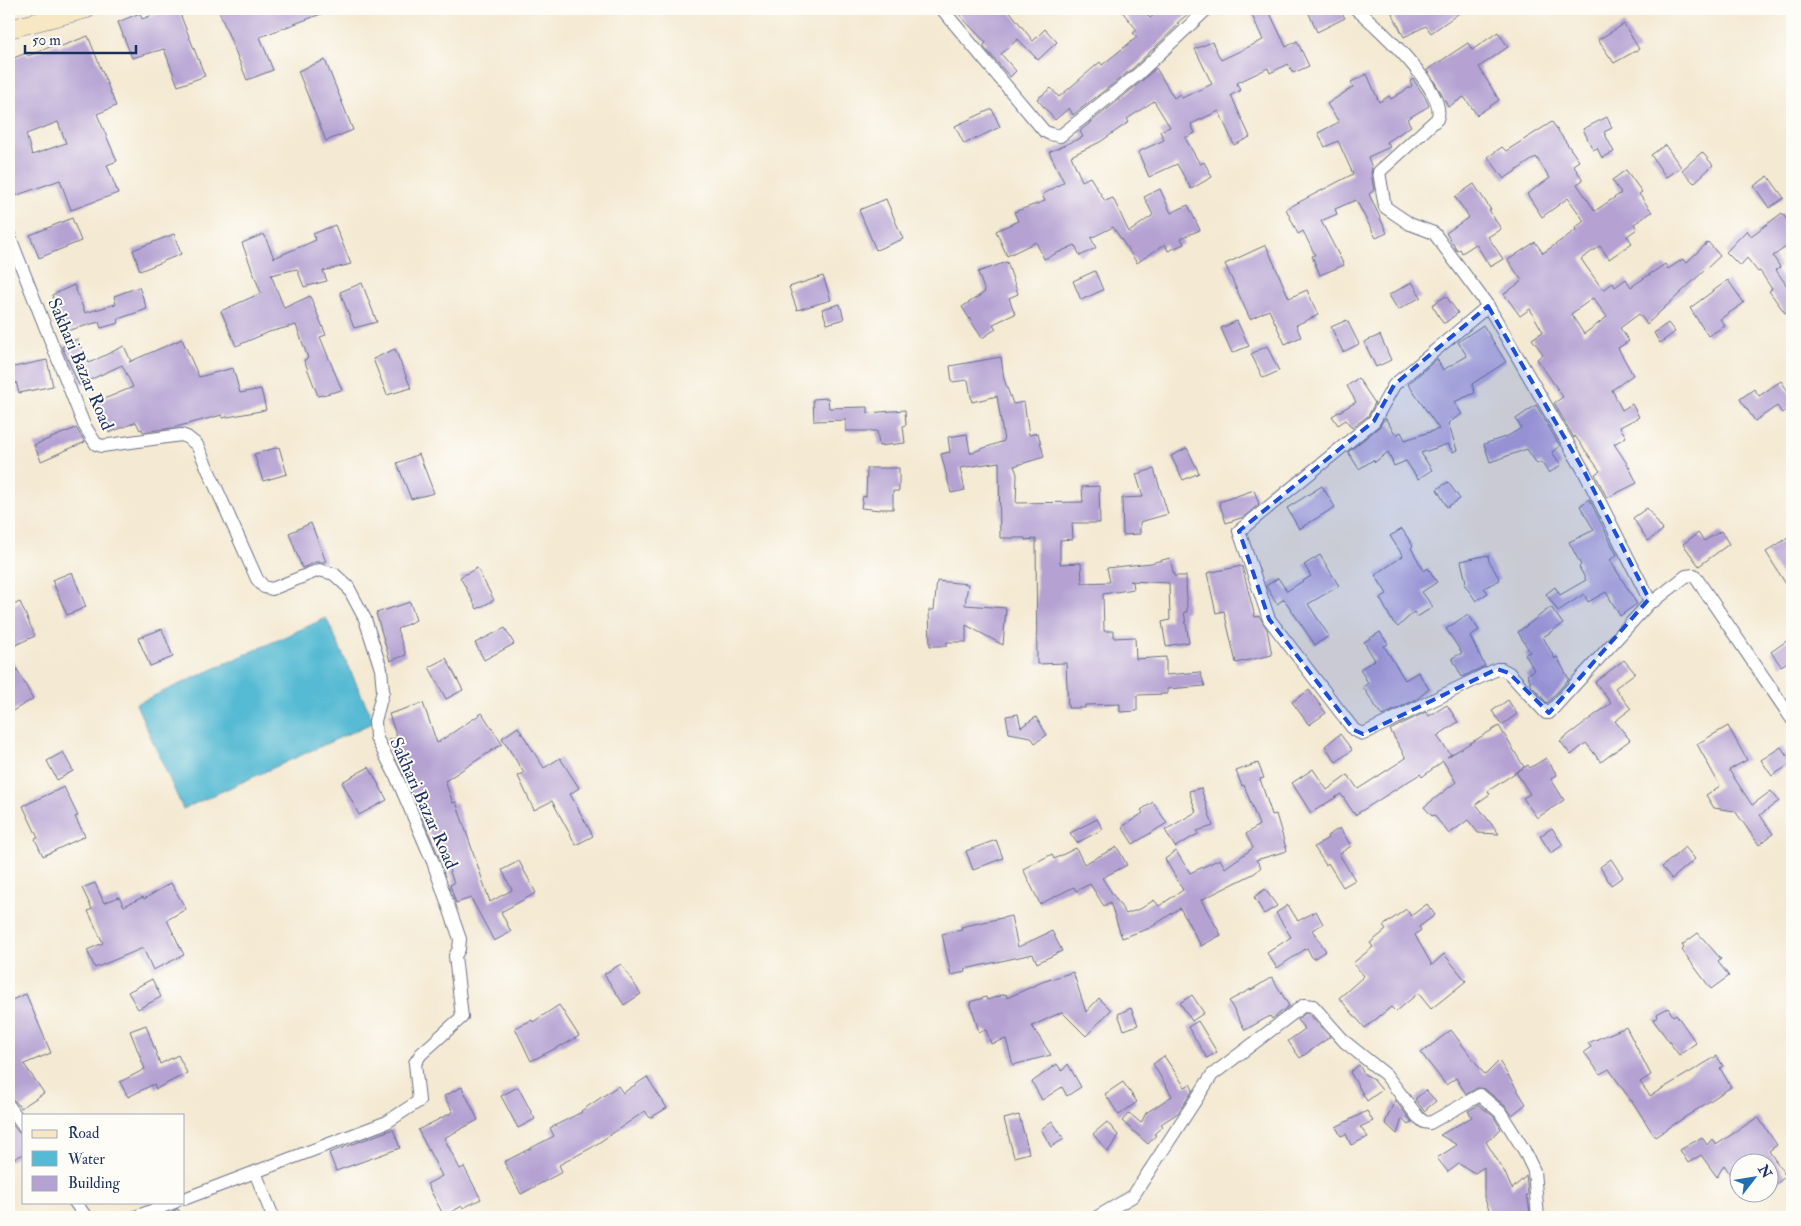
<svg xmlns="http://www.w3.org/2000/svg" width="1801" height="1226" viewBox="0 0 1801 1226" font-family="'IM FELL Double Pica',serif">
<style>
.water{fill:#55bad3;stroke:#387498}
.building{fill:#b5a2d3;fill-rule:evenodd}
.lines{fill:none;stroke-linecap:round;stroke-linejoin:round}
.minor-casing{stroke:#677087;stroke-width:14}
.secondary-casing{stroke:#677087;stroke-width:19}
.minor{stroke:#fff;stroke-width:12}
.secondary{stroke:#f7e8c3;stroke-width:18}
.marked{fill:#1d4ed8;fill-opacity:0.2;stroke:#1d4ed8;stroke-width:4;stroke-dasharray:10 6;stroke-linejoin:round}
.labels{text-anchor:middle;stroke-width:4;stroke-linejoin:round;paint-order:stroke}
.street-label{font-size:18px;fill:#1b2f5e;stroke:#fdfcf7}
</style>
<rect width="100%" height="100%" fill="#fdfcf7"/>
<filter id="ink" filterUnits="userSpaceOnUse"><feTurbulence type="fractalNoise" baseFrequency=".02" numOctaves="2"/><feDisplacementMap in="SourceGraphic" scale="10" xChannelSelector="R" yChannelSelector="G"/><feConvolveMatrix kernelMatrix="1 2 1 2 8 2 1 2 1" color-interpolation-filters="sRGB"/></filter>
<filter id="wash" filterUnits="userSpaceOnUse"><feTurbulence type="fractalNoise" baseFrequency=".0096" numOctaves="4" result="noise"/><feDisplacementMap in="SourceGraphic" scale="20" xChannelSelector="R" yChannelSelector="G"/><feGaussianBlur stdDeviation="1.12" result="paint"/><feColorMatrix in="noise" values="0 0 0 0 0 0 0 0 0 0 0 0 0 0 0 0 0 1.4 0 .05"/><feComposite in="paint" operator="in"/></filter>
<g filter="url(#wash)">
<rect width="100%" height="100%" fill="#f4e9d2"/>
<polygon class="water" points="326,618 374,722 183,809 136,704"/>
<g id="blocks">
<g class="building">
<polygon points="169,9 178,9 205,76 178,86 164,49 132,58 118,22 140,13 142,19"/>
<polygon points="218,9 334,9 260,37 273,70 247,80"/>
<polygon points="954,9 1008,9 1033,41 1045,29 1057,42 1038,60 1018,39 1001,54 1016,71 1010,77 983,46 986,43"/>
<polygon points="1120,9 1142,9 1150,18 1162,9 1194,9 1177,23 1179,24 1132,69 1073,115 1069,108 1055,120 1037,99 1051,88 1059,97 1100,62 1102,65 1137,37 1133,33 1137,30"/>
<polygon points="1266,9 1268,9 1286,47 1297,41 1309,66 1293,73 1288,64 1270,73 1268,68 1237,83 1240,91 1231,95 1250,137 1234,145 1219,111 1191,124 1195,133 1185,138 1200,164 1204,162 1212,177 1191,189 1177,164 1149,177 1138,152 1164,140 1160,131 1170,127 1154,101 1127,119 1129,122 1100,142 1071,156 1082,181 1090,177 1105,201 1113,198 1129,232 1153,215 1144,197 1160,189 1171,213 1188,205 1200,230 1181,238 1184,244 1168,251 1165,244 1137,263 1113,227 1091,238 1096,248 1080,256 1075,245 1044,259 1036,242 1007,256 996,231 1018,221 1014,212 1045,201 1042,195 1064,182 1049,152 1083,137 1080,131 1142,81 1156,68 1174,98 1180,94 1182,98 1212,84 1195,49 1212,42 1221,60 1263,40 1252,15"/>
<polygon points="1307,9 1339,9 1345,18 1317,32"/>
<polygon points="1390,9 1465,9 1431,33 1426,26 1404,37"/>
<polygon points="1624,24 1639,49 1614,63 1598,40"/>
<polygon points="1498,32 1508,47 1479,67 1499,100 1477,115 1464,97 1448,107 1439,89 1427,70 1468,43 1472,50"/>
<path d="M88 36 116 106 97 114 117 161 107 165 118 193 71 210 60 180 9 198V60L26 53 28 56 57 44 59 47ZM58 122 66 143 32 155 26 134Z"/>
<polygon points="325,60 353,130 326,141 298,71"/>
<polygon points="1367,74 1379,102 1389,96 1391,99 1412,86 1410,81 1413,79 1425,97 1429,106 1407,119 1411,126 1387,142 1390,147 1368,157 1372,168 1371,173 1374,190 1369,194 1387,233 1376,238 1356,200 1335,209 1337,214 1321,221 1344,265 1320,275 1312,256 1315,255 1303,231 1298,234 1286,209 1353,174 1338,141 1325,147 1318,133 1339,122 1327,104 1353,87 1351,82"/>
<polygon points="992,109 1000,127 964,144 955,126"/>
<polygon points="1607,117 1612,128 1604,132 1614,152 1602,158 1597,148 1593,150 1583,129"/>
<path d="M1552 122 1579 161 1573 165 1583 180 1577 184 1595 211 1621 193 1612 180 1626 170 1642 192 1639 194 1652 212 1634 224 1637 229 1627 236 1632 243 1609 259 1600 246 1581 259 1603 290 1613 283 1615 287 1626 279 1631 287 1665 264 1668 269 1683 259 1686 263 1708 242 1720 256 1647 324 1639 314 1620 328 1629 341 1618 348 1633 375 1612 390 1622 410 1632 404 1639 417 1620 427 1626 437 1614 444 1628 465 1637 483 1607 498 1595 474 1600 471 1575 436 1574 438 1554 403 1563 397 1537 359 1543 354 1532 339 1543 332 1530 309 1520 316 1504 294 1522 281 1508 260 1535 242 1543 253 1576 230 1575 228 1584 221 1568 198 1542 217 1527 194 1550 178 1536 157 1504 179 1488 157 1502 147 1506 151ZM1593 298 1607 317 1584 334 1571 314Z"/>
<polygon points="1665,145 1681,167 1666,177 1651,155"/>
<polygon points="1702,152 1713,165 1694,183 1682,170"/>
<polygon points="1768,176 1784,198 1769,208 1754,186"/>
<polygon points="1474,184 1491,210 1489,210 1501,229 1488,237 1503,259 1490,267 1476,244 1462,253 1460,249 1457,251 1446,233 1469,217 1455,197"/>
<polygon points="886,199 903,239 876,250 859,210"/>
<polygon points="1782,213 1792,227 1792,243 1773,256 1780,267 1776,270 1792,293 1792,308 1785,313 1769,291 1772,289 1760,271 1758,272 1747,258 1740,266 1726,252 1747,230 1751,236"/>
<polygon points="72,218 81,241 39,258 30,235"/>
<polygon points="335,225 351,264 323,271 327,281 304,287 297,269 271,275 284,308 310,296 326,335 320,337 342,390 318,396 304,360 308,358 296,325 269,332 236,346 221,311 261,293 242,243 264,234 274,258 316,240 313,234"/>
<polygon points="174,234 181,254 140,271 133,250"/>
<polygon points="1266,245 1289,298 1307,290 1318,315 1296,325 1301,337 1285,344 1269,310 1250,319 1225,264"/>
<polygon points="1007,262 1018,294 1009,298 1015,314 993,324 996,329 982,338 962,307 985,292 978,272"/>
<polygon points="1095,271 1103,290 1081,300 1073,281"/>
<polygon points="823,276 831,300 797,310 789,287"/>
<polygon points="1728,280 1744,303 1720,319 1725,326 1708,336 1690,308"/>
<polygon points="1412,282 1421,297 1398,310 1389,295"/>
<polygon points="362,283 377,322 354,328 340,292"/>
<polygon points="74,285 85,313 116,304 114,296 139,287 147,309 118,319 119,323 101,328 99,322 66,331 52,295"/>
<polygon points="1446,296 1458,313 1445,323 1443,323 1432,305"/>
<polygon points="840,304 844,319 827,324 822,309"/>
<polygon points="1347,320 1359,344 1343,352 1331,327"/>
<polygon points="1237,321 1249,346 1232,353 1221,328"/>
<polygon points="1668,323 1675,332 1660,343 1654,333"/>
<polygon points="1483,325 1506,362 1472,384 1475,393 1454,402 1462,414 1448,423 1457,450 1453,452 1448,444 1421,453 1432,470 1418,479 1406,461 1394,466 1388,452 1375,462 1373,460 1359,469 1348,452 1379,427 1385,418 1396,435 1401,432 1405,440 1439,429 1408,384 1437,359 1443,370 1467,356 1458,342"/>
<polygon points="1380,335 1391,360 1376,367 1364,342"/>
<polygon points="77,339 89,363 124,346 131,361 129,362 182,339 199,377 233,368 240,393 261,389 266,410 222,418 222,415 172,428 143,432 142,429 140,430 136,422 109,433 97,402 133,387 122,365 79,385 62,347"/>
<polygon points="1267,346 1279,371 1263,378 1251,354"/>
<polygon points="395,349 411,388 387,395 373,359"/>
<polygon points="1001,357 1004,379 1013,404 1024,402 1029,435 1038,433 1044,457 1014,466 1017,474 1016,503 1083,502 1082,487 1099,486 1100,523 1072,523 1073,539 1060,540 1060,564 1081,563 1082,583 1110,582 1107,568 1151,563 1170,558 1174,576 1186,576 1187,612 1184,612 1189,642 1166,646 1162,622 1170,620 1169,583 1130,581 1133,582 1134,589 1103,594 1104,631 1114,631 1114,638 1135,637 1136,659 1166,657 1166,675 1200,672 1205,686 1167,689 1167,694 1137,695 1137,711 1120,712 1120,704 1085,705 1085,708 1068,708 1066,663 1037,664 1036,539 1025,540 1025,538 1000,538 999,462 960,468 965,490 951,493 941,454 950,452 948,437 967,434 970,453 1004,441 997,396 972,402 968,380 952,382 950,366"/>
<polygon points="47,360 53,386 19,393 16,382 9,383 9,368"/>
<polygon points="1358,378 1375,403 1368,416 1352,428 1346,420 1338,425 1332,416 1356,402 1347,386"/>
<polygon points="1781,381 1792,397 1792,406 1782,413 1777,406 1755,421 1740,399 1754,389 1759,396"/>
<polygon points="828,398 829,408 868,407 868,413 905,410 906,425 903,426 905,443 879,446 877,431 846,431 846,420 814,421 813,399"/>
<polygon points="1536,405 1560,446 1552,452 1561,465 1549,473 1541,462 1537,464 1527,449 1490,462 1484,444 1508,436 1521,428 1516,419"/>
<polygon points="76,428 85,442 41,461 34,445"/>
<polygon points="279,447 287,474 263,481 254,454"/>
<polygon points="1187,448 1199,473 1183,480 1171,456"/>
<polygon points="419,454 434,493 411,499 397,463"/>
<polygon points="867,468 899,468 899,491 893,491 893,509 880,509 880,510 861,508 863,496 866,497"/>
<polygon points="1154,469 1168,514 1140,522 1140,534 1123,535 1122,498 1143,497 1136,474"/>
<polygon points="1448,482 1460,499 1447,507 1437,489"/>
<polygon points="1322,486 1335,507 1299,529 1287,508"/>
<polygon points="1254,490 1259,504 1244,517 1226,523 1219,502"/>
<polygon points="1589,499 1617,555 1610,560 1637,604 1620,616 1606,592 1588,602 1584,594 1558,611 1546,594 1555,587 1560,595 1586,580 1579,567 1581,565 1569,542 1594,530 1580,506"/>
<polygon points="1647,508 1663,530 1648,541 1633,518"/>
<polygon points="311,523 326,562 316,562 302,568 289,533"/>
<polygon points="1402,529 1413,546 1411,548 1424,571 1428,568 1437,582 1422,592 1433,607 1417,617 1414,612 1398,627 1392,621 1380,598 1387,594 1375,575 1403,556 1390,536"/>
<polygon points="1721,531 1729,544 1699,566 1683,544 1698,533 1704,541"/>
<polygon points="1792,535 1792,594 1766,552"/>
<polygon points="1320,555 1339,586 1308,604 1329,636 1315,645 1284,599 1277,604 1266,586 1278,578 1287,591 1311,576 1304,565"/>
<polygon points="1488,555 1489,561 1500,580 1484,588 1488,593 1476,601 1464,584 1466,582 1461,561"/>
<polygon points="1242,566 1255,617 1259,616 1267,629 1272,655 1236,663 1224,611 1216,613 1207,573"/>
<polygon points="477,568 494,600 477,609 460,577"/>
<polygon points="72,572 86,607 67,615 52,580"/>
<polygon points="937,581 968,584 965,605 1006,608 1003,645 966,625 966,642 947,642 947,646 930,646 929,610 934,610"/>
<polygon points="20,602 35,636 9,648 9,607"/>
<polygon points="410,602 416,620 397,629 406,655 390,661 376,613"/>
<polygon points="1551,607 1563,624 1543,637 1555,659 1557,657 1569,679 1547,703 1529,683 1531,682 1527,675 1534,670 1525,654 1530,652 1518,632"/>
<polygon points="1468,614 1479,630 1470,636 1485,666 1462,677 1452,658 1462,653 1446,629"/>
<polygon points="505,628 514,644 484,660 475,643"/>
<polygon points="162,629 173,657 150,666 138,638"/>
<polygon points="1380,632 1388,644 1384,646 1405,680 1418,672 1429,689 1417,699 1382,716 1363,687 1368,683 1360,669 1375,660 1364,642"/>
<polygon points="1792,637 1792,659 1781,666 1771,652"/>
<polygon points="9,654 33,699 9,713"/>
<polygon points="446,658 463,690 446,699 429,667"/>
<polygon points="1624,660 1635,673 1615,688 1631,709 1615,721 1630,740 1601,762 1586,743 1571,755 1560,741 1611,703 1595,682"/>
<polygon points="1309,690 1326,713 1309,725 1292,702"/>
<polygon points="1508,700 1517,714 1502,725 1492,711"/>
<polygon points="423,703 437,743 482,713 502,744 445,781 453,803 456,802 490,902 512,890 502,870 519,861 536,893 501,912 511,932 494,941 471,898 456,903 450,885 454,883 444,855 439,857 389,740 397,738 389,714"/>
<polygon points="1447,705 1458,722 1437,736 1451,755 1447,757 1499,726 1524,767 1488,791 1490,794 1476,804 1499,834 1478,833 1468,820 1449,834 1434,815 1432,816 1424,807 1456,782 1443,761 1422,777 1420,774 1355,815 1341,794 1311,813 1292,783 1313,769 1327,790 1348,775 1358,789 1406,758 1390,730 1426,712 1429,716"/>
<polygon points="1018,714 1021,727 1036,717 1047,735 1035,743 1031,737 1009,733 1006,716"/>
<polygon points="1728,726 1747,760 1729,770 1752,805 1771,791 1779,801 1760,815 1773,834 1759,845 1735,811 1714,808 1706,795 1720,786 1697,744"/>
<polygon points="518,727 544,768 560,758 579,788 570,794 593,836 576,845 552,801 534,810 518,776 524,773 502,738"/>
<polygon points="1340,734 1352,750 1336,762 1325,746"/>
<polygon points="1781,747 1792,763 1772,776 1761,760"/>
<polygon points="63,752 73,771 57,780 47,761"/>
<polygon points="1546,758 1557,775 1551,779 1564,800 1537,818 1523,798 1530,794 1516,772 1528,765 1530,768"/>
<polygon points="1258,763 1264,778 1260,779 1272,815 1276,814 1287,851 1256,860 1261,867 1255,873 1201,900 1221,935 1201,946 1180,908 1150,928 1122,938 1110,902 1104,906 1090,884 1076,891 1074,887 1040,904 1023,869 1052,854 1054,859 1076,848 1084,864 1117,847 1127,865 1102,878 1126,914 1142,908 1154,900 1159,906 1183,890 1165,859 1176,851 1190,873 1220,859 1225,868 1253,848 1246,834 1259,825 1244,785 1242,786 1236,771"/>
<polygon points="369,767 387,800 359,815 342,782"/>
<polygon points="64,787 78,816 75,817 85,836 43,856 35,839 38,838 23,806"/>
<polygon points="1201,788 1213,826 1197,831 1198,834 1175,847 1165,830 1196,812 1189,791"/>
<polygon points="1153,802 1167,823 1133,844 1122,827 1143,813 1141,810"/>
<polygon points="1097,819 1103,829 1077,843 1070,833"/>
<polygon points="1340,828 1351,846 1339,854 1355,880 1343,887 1328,863 1326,865 1314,847 1328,838 1327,836"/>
<polygon points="1552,828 1563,845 1551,853 1540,836"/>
<polygon points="996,840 1003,858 973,870 966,851"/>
<polygon points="1685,847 1695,859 1672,879 1662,867"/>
<polygon points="1611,859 1623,877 1611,885 1600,867"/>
<polygon points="95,883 104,903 119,897 124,906 143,897 144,899 171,883 186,909 167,920 184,955 153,970 143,948 95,968 87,950 103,943 88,911 92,909 82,888"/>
<polygon points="1265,889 1277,906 1264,914 1254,897"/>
<polygon points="1427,904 1435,915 1419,927 1421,930 1415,935 1432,965 1444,954 1466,981 1431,1009 1418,993 1396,1012 1391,1007 1365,1028 1339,998 1364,976 1353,963 1373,947 1370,943 1386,930 1383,926 1406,909 1411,916"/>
<polygon points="1288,905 1298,921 1316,911 1323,924 1312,930 1326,951 1313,959 1307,948 1277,968 1267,953 1291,937 1276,913"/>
<polygon points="1011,916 1018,947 1052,931 1062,951 1037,963 1033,954 965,969 966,972 951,975 942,934 962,930 961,927"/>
<polygon points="1698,933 1721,959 1718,962 1729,976 1711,989 1682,950 1684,948 1682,945"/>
<polygon points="621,964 641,994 624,1005 604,974"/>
<polygon points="1073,972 1086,1012 1099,998 1111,1010 1086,1036 1062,1012 1032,1026 1051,1055 1013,1065 1006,1039 991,1044 986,1030 979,1032 970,1002 986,997 987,1000 1006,994 1007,998 1042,982"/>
<polygon points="1272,977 1289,1006 1272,1019 1270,1016 1245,1030 1229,1001 1251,989 1251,990"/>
<polygon points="152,979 161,997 138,1009 128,992"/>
<polygon points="26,994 51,1053 24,1064 44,1093 21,1108 15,1101 9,1098 9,1001"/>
<polygon points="1192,995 1204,1013 1192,1021 1180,1003"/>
<polygon points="559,1005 579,1036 562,1046 562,1045 531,1061 515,1028 532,1020 533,1022"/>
<polygon points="1131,1008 1138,1025 1124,1030 1118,1014"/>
<polygon points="1668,1008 1673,1016 1676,1014 1696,1043 1679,1055 1653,1020 1658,1017 1657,1014"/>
<polygon points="1306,1013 1309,1014 1330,1037 1300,1058 1288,1041 1305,1029 1297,1020"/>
<polygon points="1198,1021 1217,1052 1207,1058 1188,1027"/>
<polygon points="146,1025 160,1064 178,1055 187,1073 156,1089 154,1084 128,1097 120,1082 145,1069 130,1031"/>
<polygon points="1626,1027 1651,1075 1640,1082 1650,1096 1717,1056 1723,1066 1720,1068 1731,1087 1655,1137 1632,1101 1631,1101 1609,1069 1600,1074 1584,1052 1591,1047 1588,1043"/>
<polygon points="1451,1030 1485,1075 1499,1061 1526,1104 1512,1115 1505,1106 1485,1089 1477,1088 1466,1094 1456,1078 1446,1085 1421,1053"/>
<polygon points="1164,1056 1185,1087 1190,1084 1193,1090 1178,1113 1161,1124 1163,1126 1154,1134 1156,1135 1148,1144 1122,1121 1129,1113 1141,1123 1146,1113 1172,1096 1153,1064"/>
<polygon points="1057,1064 1062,1071 1068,1064 1081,1087 1067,1096 1062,1087 1042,1100 1032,1082"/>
<polygon points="1359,1065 1364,1074 1372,1078 1382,1090 1367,1101 1350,1072"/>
<polygon points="647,1077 667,1108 650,1118 645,1111 591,1148 559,1165 562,1172 521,1194 504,1162 554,1136 550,1128 582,1112 581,1111 618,1086 623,1093"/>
<polygon points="1123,1082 1137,1102 1119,1115 1105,1094"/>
<polygon points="462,1087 478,1120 444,1138 460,1169 464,1167 481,1199 463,1208 462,1206 444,1216 427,1184 442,1176 418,1130 453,1112 444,1096"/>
<polygon points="518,1087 535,1119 518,1128 501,1096"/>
<polygon points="1426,1090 1436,1101 1424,1111 1415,1099"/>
<polygon points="1395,1100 1412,1122 1408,1125 1402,1119 1397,1134 1385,1123"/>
<polygon points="1479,1105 1494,1117 1501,1129 1486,1142 1504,1171 1512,1189 1526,1176 1528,1195 1526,1196 1528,1200 1530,1213 1523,1217 1492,1217 1484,1197 1484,1167 1475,1173 1459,1164 1448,1172 1437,1158 1457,1145 1440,1135 1472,1117 1468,1111"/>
<polygon points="1367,1111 1373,1121 1360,1127 1368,1137 1351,1145 1346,1134 1341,1136 1336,1127"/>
<polygon points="1019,1115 1029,1153 1014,1157 1004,1119"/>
<polygon points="1758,1117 1777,1145 1769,1151 1786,1176 1768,1191 1768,1164 1738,1164 1738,1186 1724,1165 1717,1177 1701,1155 1688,1163 1680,1150 1702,1137 1707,1145 1712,1139 1716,1145"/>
<polygon points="9,1120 18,1132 24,1135 24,1154 9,1161"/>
<polygon points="1052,1121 1064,1139 1051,1147 1041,1129"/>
<polygon points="1107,1122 1118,1135 1108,1152 1093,1134"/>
<polygon points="393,1129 400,1148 336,1171 329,1153"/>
<polygon points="178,1209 183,1217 163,1217 162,1216"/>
</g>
</g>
</g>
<g filter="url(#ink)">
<use href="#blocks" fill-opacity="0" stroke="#677087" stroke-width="1"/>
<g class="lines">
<g class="minor-casing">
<g id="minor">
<polyline points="942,9 1044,131 1050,134 1060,136 1137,75 1207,9"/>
<path d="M1356 9C1375 24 1450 93 1437 119L1379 172 1385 207 1410 224 1434 233 1488 306 1584 471 1649 599 1654 601 1686 576 1694 575 1792 719"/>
<polyline points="9,235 84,425 96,444 102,446 181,435 187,437 197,445 257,579 264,587 272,589 319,570 334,574 348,587 365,619 381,669 383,691 375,721 376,737 396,776 433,862 460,939 459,949 455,956 462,1017 421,1054 415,1063 419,1101 387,1122 255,1172 273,1217"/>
<polyline points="1488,306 1394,385 1374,421 1239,531 1269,619 1354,730 1363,734 1497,669 1502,669 1509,673 1546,713 1549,713 1651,601"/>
<polyline points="9,1106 24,1127"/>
<polyline points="184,1199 255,1172"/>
<polyline points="75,1202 86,1217"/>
<polyline points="135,1217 175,1202"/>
<polyline points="1097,1217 1133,1196 1212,1075 1304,1005 1313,1006 1345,1042 1386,1075 1418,1117 1424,1122 1430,1123 1480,1095 1500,1112 1524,1150 1534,1171 1538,1217"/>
</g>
</g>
<g class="secondary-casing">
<polyline id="secondary" points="9,29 87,9"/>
</g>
<use href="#minor" class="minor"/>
<use href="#secondary" class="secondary"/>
</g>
</g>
<path class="marked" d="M1488 306 1584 471 1649 599 1549 713 1509 673 1497 669 1363 734 1354 730 1269 619 1239 531 1374 421 1394 385Z"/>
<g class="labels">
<g class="street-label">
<text transform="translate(81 364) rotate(67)" y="6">Sakhari Bazar Road</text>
<text transform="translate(424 803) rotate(66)" y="6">Sakhari Bazar Road</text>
</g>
</g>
<rect width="1801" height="1226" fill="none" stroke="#fdfcf7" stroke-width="30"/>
<rect x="22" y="1114" width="162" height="90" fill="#fdfcf7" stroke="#a3aaba"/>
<rect x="32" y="1130" width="25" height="8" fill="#f7e8c3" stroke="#a3aaba"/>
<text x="68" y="1138" font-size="15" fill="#1b2f5e">Road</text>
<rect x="32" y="1151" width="25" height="15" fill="#55bad3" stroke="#a3aaba"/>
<text x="68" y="1164" font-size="15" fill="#1b2f5e">Water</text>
<rect x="32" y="1176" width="25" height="15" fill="#b5a2d3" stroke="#a3aaba"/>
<text x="68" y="1188" font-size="15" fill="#1b2f5e">Building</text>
<g transform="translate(1754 1178) rotate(59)"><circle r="24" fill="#fdfcf7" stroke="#a3aaba"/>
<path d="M0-4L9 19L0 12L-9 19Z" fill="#1f6fb2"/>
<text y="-8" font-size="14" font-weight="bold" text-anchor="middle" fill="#1b2f5e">N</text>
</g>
<path d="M25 45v8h111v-8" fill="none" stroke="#1b2f5e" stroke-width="2.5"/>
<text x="32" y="45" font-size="15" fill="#1b2f5e" stroke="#fdfcf7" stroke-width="4" paint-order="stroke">50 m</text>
</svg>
